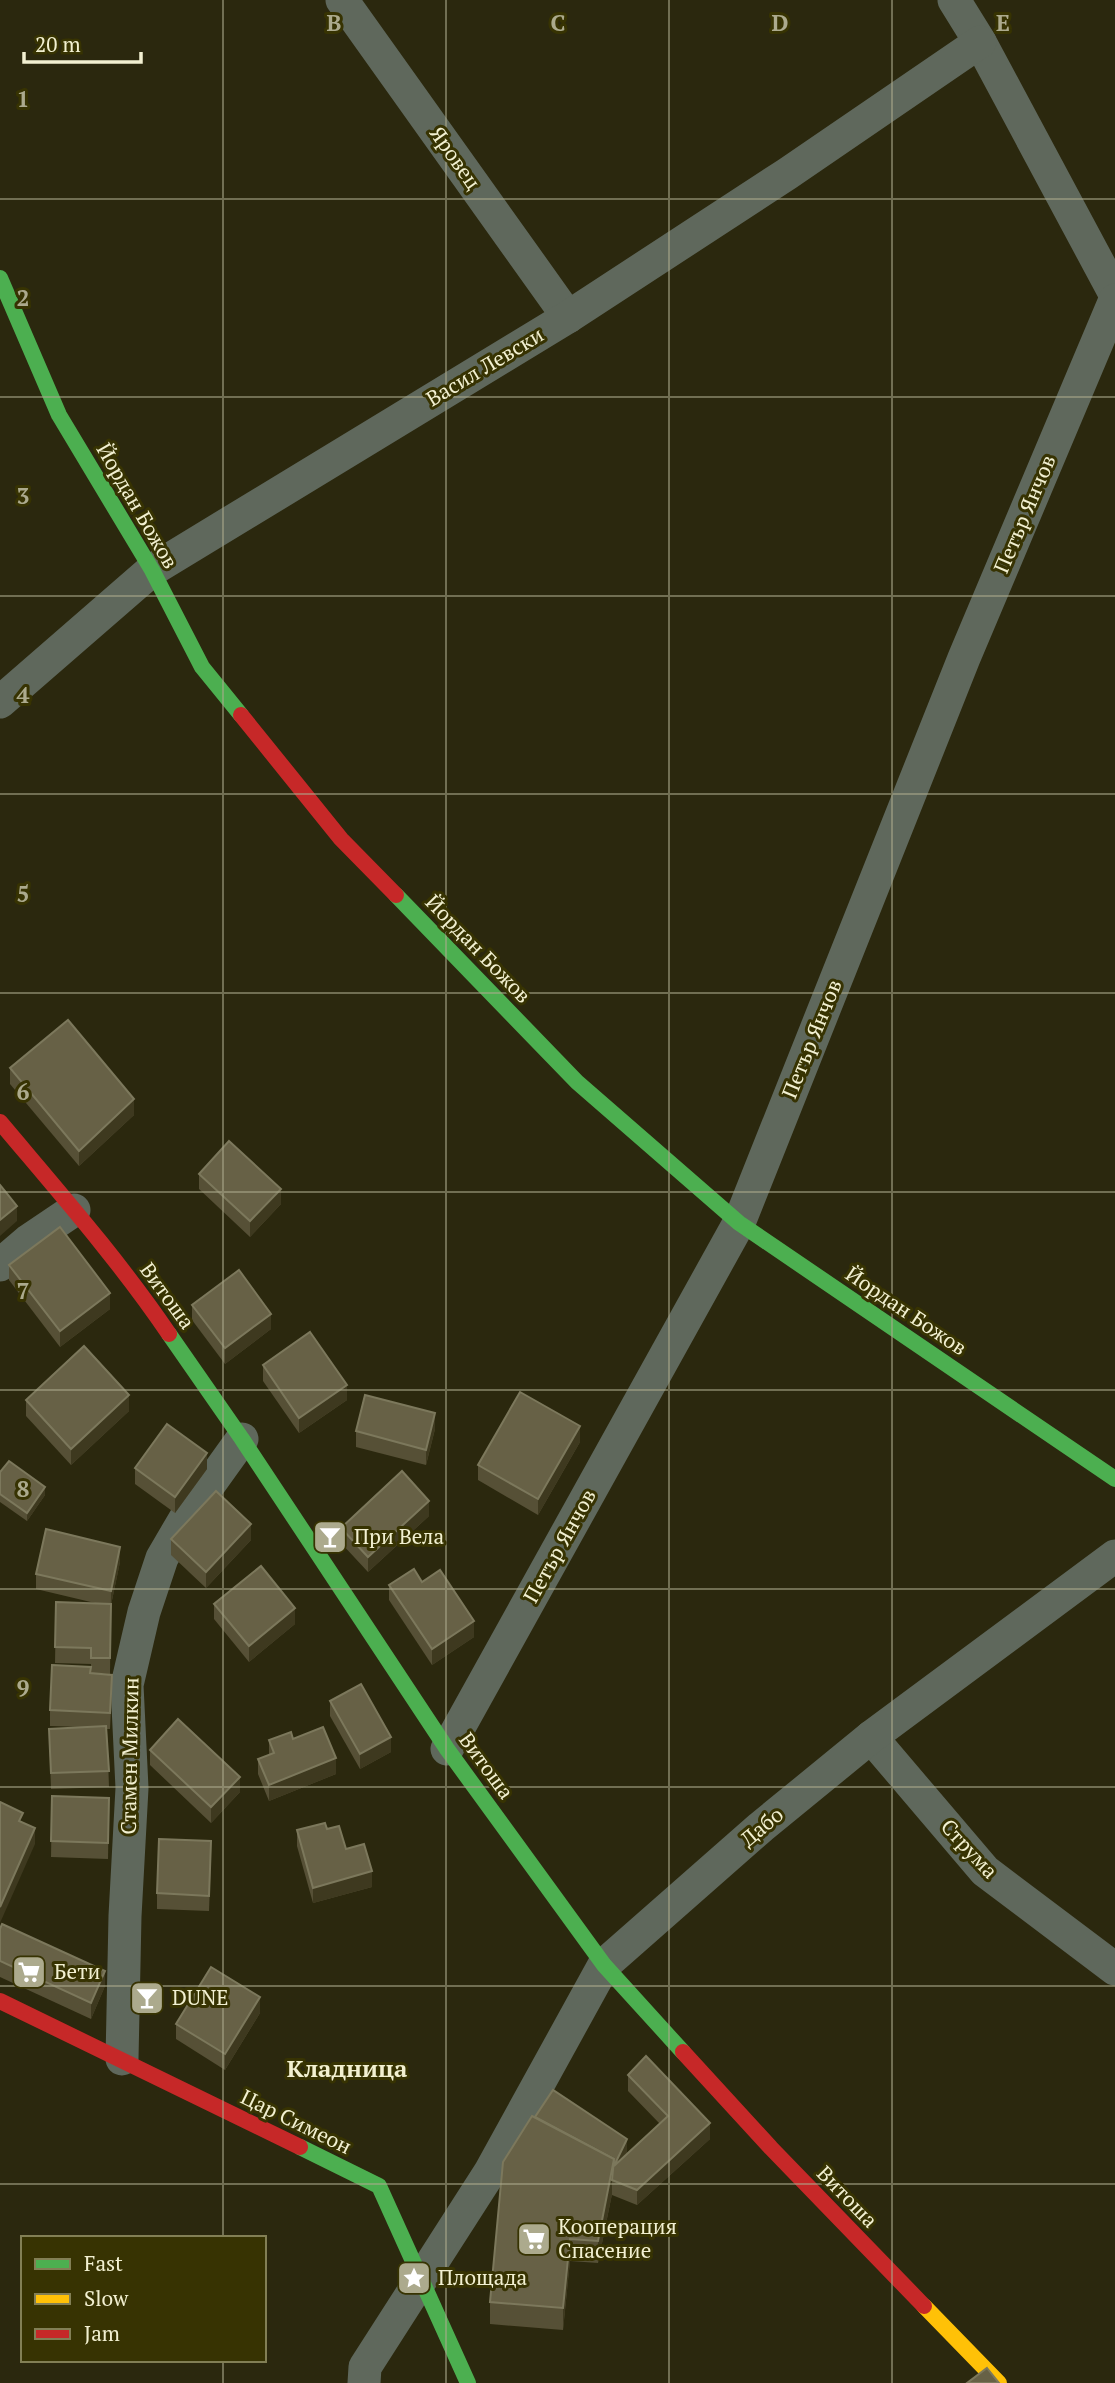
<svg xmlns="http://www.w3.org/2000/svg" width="1115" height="2383" viewBox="0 0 1115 2383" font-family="'PT Serif',serif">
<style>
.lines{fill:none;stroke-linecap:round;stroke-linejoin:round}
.street{stroke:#5f685c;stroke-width:33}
.fast{stroke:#4caf50;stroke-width:16}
.slow{stroke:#ffc107;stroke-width:16}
.jam{stroke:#c62828;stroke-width:16}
.wall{fill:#565036}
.shaded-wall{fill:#3e391f}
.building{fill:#676146;stroke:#7c785c;stroke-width:2}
.grid{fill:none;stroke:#acaa8d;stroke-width:2;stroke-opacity:0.55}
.labels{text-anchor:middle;stroke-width:6;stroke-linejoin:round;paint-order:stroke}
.street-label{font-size:21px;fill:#f2f0d1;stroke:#373302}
.poi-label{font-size:21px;fill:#f2f0d1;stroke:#373302;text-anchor:start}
.quarter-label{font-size:24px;font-weight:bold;fill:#f2f0d1;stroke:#373302}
.grid-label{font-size:23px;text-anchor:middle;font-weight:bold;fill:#acaa8d;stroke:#373302;stroke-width:6;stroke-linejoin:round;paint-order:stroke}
</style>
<rect width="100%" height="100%" fill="#2b280e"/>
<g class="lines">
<g class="street">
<polyline points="342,0 568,317"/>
<polyline points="954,0 980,42 1115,294"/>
<polyline points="0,702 152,570 568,317 787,174 980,42"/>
<polyline points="0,1265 28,1241 74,1210"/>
<polyline points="871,1737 985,1871 1115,1969"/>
<polyline points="447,1749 739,1223 964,658 1115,300"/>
<polyline points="122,2059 125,1916 132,1788 127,1685 144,1612 162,1558 186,1517 242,1439"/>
<polyline points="364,2383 365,2367 490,2172 604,1965 761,1827 871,1737 1115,1556"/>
</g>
<g class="fast">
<polyline points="0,278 59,415 152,570 202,667 241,715"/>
<polyline points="396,895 577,1082 739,1223 1115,1479"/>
<polyline points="169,1334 242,1439 447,1749 604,1965 683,2052"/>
<polyline points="300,2147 379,2186 468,2383"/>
</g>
<polyline class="slow" points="924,2306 999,2383"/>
<g class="jam">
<polyline points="241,715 341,839 396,895"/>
<path d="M0 1122C58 1191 118 1259 169 1334"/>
<polyline points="0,2001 300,2147"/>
<polyline points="683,2052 771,2148 924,2306"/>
</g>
</g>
<g class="wall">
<polygon points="10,1068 134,1115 79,1166 10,1084"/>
<polygon points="199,1174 281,1204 250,1237 199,1189"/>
<polygon points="9,1265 110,1309 60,1347 9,1280"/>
<polygon points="192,1305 271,1329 225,1364 192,1320"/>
<polygon points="263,1365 347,1400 299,1433 263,1381"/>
<polygon points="26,1400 129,1411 71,1465 26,1416"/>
<polygon points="435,1429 426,1465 356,1447 356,1431"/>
<polygon points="580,1442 538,1515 478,1480 478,1465"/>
<polygon points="135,1468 207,1469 175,1513 135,1484"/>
<polygon points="0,1472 45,1495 27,1521 0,1502"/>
<polygon points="429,1516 368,1572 341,1543 341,1528"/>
<polygon points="171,1539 251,1540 206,1588 171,1555"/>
<polygon points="120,1562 111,1605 110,1674 91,1673 91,1664 55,1663 56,1602 95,1603 36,1589 36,1574"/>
<polygon points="422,1582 474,1637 432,1665 389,1600 389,1585"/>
<polygon points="214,1604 295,1624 249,1662 214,1619"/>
<polygon points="91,1674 112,1690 110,1729 107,1729 109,1787 51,1789 49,1729 81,1727 50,1726 50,1710"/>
<polygon points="330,1701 391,1752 360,1769 330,1716"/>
<polygon points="293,1739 336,1774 269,1801 258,1774 258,1759 269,1755 269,1740"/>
<polygon points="150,1750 240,1792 211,1823 150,1765"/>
<polygon points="52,1796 109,1798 108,1859 51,1857"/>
<polygon points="327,1829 346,1849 372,1887 313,1903 297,1846 297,1830"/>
<polygon points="211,1857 209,1911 157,1909 157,1893"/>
<polygon points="0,1929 105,1986 91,2019 0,1977"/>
<polygon points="260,2013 225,2070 176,2039 176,2024"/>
<polygon points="628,2075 710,2139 637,2205 612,2195 612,2194 598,2263 570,2261 563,2330 490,2324 490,2302 627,2153 660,2124 628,2091"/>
</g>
<g class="shaded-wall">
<polygon points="134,1099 134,1115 79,1166 79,1151"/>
<polygon points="281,1189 281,1204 250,1237 250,1221"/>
<polygon points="17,1206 17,1221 0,1236 0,1220"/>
<polygon points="110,1293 110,1309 60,1347 60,1331"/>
<polygon points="271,1314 271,1329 225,1364 225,1348"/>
<polygon points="347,1385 347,1400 299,1433 299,1418"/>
<polygon points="129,1395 129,1411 71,1465 71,1449"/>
<polygon points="435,1413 435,1429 426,1465 426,1450"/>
<polygon points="580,1426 580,1442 538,1515 538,1499"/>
<polygon points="207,1453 207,1469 175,1513 175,1497"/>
<polygon points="45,1487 45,1495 27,1521 27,1513"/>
<polygon points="429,1501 429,1516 368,1572 368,1557"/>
<polygon points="251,1524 251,1540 206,1588 206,1572"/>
<polygon points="120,1547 120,1562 111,1605 110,1674 111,1591"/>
<polygon points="295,1608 295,1624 249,1662 249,1646"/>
<polygon points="474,1621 474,1637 432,1665 432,1649"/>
<polygon points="391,1737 391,1752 360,1769 360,1754"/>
<polygon points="336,1758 336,1774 269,1801 269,1785"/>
<polygon points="240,1777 240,1792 211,1823 211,1807"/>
<polygon points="35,1828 35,1844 0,1923 0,1907"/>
<polygon points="372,1871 372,1887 313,1903 313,1888"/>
<polygon points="105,1971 105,1986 91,2019 91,2003"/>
<polygon points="260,1997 260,2013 225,2070 225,2054"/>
<polygon points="710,2123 710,2139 637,2205 637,2190"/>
<polygon points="627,2139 627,2155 614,2166"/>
<polygon points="614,2159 614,2181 612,2180 612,2194 598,2263 598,2241"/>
<polygon points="570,2239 570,2261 563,2330 563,2308"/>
</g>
<g class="building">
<polygon points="68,1020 134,1099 79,1151 10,1068"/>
<polygon points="229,1141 281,1189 250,1221 199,1174"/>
<polygon points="0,1185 17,1206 0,1220"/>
<polygon points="60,1227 110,1293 60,1331 9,1265"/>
<polygon points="239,1270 271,1314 225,1348 192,1305"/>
<polygon points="310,1332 347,1385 299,1418 263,1365"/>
<polygon points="84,1346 129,1395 71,1449 26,1400"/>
<polygon points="520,1392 580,1426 538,1499 478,1465"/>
<polygon points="365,1395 435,1413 426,1450 356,1431"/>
<polygon points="167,1424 207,1453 175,1497 135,1468"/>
<polygon points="9,1461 45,1487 27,1513 0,1494 0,1472"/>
<polygon points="402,1471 429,1501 368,1557 341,1528"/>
<polygon points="216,1491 251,1524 206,1572 171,1539"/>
<polygon points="46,1529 120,1547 111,1591 36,1574"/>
<polygon points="261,1566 295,1608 249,1646 214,1604"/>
<polygon points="414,1569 422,1582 440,1570 474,1621 432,1649 389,1585"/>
<polygon points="56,1602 111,1604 110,1658 91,1658 91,1648 55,1647"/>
<polygon points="52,1665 91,1667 90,1673 112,1675 110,1713 50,1710"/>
<polygon points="361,1684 391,1737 360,1754 330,1701"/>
<polygon points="178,1719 240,1777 211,1807 150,1750"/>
<polygon points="106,1726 109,1771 51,1773 49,1729"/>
<polygon points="323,1727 336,1758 269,1785 258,1759 274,1753 269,1740 291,1732 293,1739"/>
<polygon points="52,1796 109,1798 108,1843 51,1841"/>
<polygon points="0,1802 23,1813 19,1821 35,1828 0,1907"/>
<polygon points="325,1823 327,1829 339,1826 346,1849 364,1844 372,1871 313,1888 297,1830"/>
<polygon points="159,1839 211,1841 209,1896 157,1893"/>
<polygon points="2,1924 105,1971 91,2003 0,1961 0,1929"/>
<polygon points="211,1967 260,1997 225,2054 176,2024"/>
<polygon points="646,2056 710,2123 637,2190 612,2180 614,2159 535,2117 553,2090 627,2139 614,2166 668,2116 628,2075"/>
<polygon points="532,2116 614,2159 598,2241 570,2239 563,2308 490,2302 503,2162"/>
<polygon points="987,2368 999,2383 967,2383"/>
</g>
<path class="grid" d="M223 0V2238M446 0V2383M669 0V2383M892 0V2383M0 199H1115M0 397H1115M0 596H1115M0 794H1115M0 993H1115M0 1192H1115M0 1390H1115M0 1589H1115M0 1787H1115M0 1986H1115M0 2184H1115M223 2360V2383"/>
<defs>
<g id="bar-square" transform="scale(1.75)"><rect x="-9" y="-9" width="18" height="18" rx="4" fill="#acaa8d" stroke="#373302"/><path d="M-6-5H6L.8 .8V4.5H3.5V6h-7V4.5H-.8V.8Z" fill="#fff"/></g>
<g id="supermarket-square" transform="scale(1.75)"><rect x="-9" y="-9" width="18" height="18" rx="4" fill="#acaa8d" stroke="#373302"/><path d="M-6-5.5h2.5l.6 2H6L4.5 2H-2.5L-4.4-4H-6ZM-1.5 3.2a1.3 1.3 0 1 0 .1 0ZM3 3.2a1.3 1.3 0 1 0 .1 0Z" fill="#fff"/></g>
<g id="sight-square" transform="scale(1.75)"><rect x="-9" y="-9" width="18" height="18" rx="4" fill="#acaa8d" stroke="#373302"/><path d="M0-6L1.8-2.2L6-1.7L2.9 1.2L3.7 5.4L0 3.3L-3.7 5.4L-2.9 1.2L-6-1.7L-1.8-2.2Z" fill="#fff"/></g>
</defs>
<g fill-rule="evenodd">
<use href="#bar-square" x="330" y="1537"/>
<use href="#supermarket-square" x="29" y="1972"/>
<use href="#bar-square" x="147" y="1998"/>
<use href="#supermarket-square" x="534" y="2239"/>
<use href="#sight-square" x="414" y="2278"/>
</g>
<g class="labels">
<g class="street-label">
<text transform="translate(455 158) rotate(55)" y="7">Яровец</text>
<text transform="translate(485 367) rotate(-31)" y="7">Васил Левски</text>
<text transform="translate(137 506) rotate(60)" y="7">Йордан Божов</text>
<text transform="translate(1025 514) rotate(-67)" y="7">Петър Янчов</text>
<text transform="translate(478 949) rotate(46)" y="7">Йордан Божов</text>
<text transform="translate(812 1039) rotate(-68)" y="7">Петър Янчов</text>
<text transform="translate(167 1296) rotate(54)" y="7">Витоша</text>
<text transform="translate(906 1311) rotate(34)" y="7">Йордан Божов</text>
<text transform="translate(560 1546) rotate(-61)" y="7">Петър Янчов</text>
<text transform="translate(130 1756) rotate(-89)" y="7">Стамен Милкин</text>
<text transform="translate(486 1766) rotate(54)" y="7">Витоша</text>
<text transform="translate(762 1827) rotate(-40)" y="7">Дабо</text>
<text transform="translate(969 1849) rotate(47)" y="7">Струма</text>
<text transform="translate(296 2122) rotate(26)" y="7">Цар Симеон</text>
<text transform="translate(847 2197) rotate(46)" y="7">Витоша</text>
</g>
<g class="poi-label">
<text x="354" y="1544">При Вела</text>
<text x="54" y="1979">Бети</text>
<text x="172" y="2005">DUNE</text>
<text x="558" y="2234">Кооперация<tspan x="558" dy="24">Спасение</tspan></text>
<text x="438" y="2285">Площада</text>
</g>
<g class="quarter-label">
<text x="347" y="2077">Кладница</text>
</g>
</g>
<g class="grid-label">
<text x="334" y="31">B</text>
<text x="558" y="31">C</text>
<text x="780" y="31">D</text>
<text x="1003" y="31">E</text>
<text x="23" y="107">1</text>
<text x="23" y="306">2</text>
<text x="23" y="504">3</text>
<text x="23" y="703">4</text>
<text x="23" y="902">5</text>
<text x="23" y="1100">6</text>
<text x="23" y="1299">7</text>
<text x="23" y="1497">8</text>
<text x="23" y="1696">9</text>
</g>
<rect x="21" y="2236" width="245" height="126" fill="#373302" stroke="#827f55" stroke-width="2"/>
<rect x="35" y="2259" width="35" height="10" fill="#4caf50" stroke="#827f55" stroke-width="2"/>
<text x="84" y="2271" font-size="21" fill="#f2f0d1">Fast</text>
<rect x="35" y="2294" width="35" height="10" fill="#ffc107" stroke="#827f55" stroke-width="2"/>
<text x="84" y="2306" font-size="21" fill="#f2f0d1">Slow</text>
<rect x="35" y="2329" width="35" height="10" fill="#c62828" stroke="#827f55" stroke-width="2"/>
<text x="84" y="2341" font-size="21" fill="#f2f0d1">Jam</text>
<path d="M24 52v10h117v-10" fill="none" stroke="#f2f0d1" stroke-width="3.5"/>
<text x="35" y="52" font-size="21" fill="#f2f0d1" stroke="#373302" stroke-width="5" paint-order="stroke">20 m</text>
</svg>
